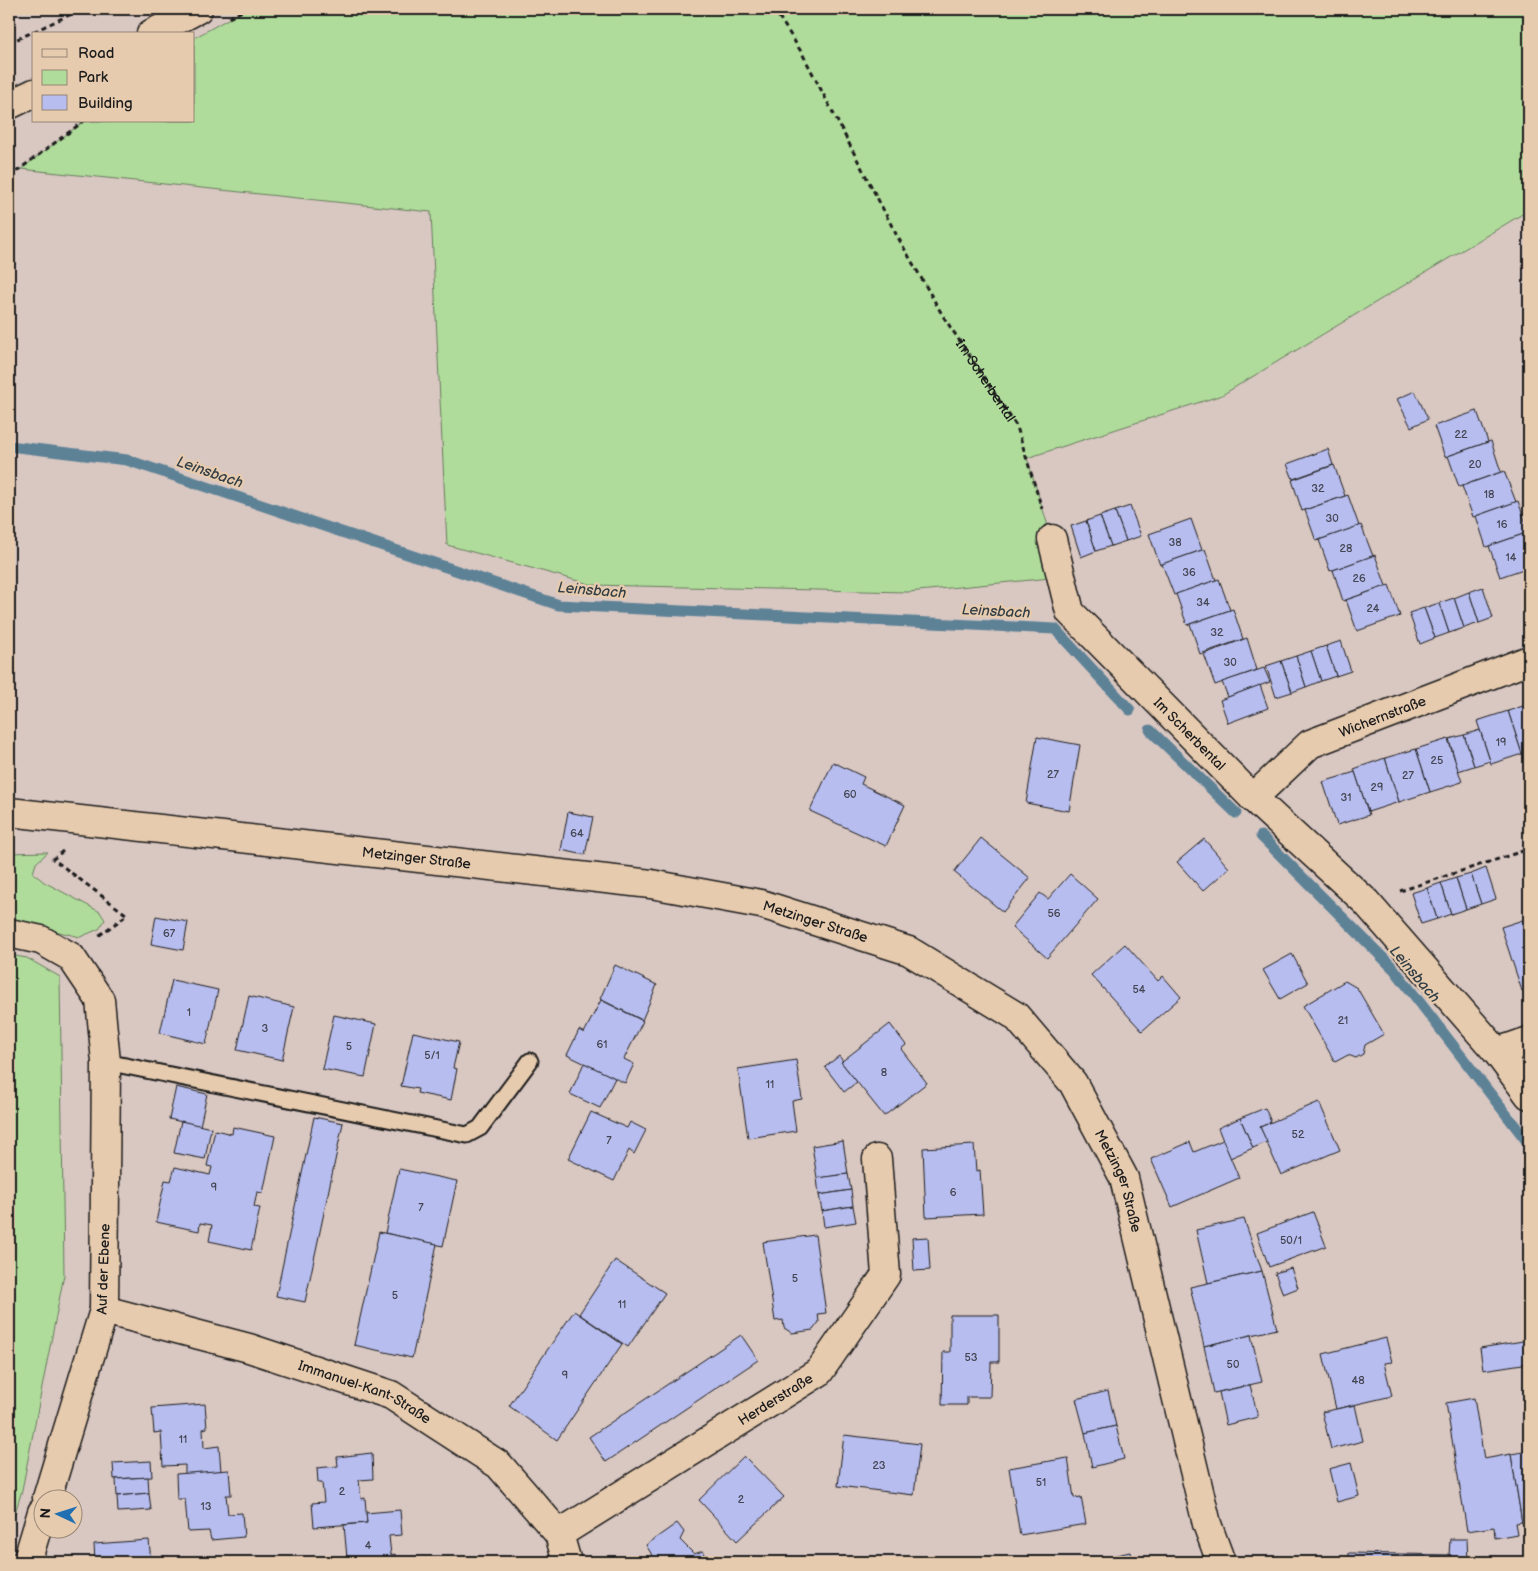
<svg xmlns="http://www.w3.org/2000/svg" width="1538" height="1571" viewBox="0 0 1538 1571" font-family="'Balsamiq Sans',sans-serif">
<style>
.green{fill:#b0dc9b;stroke:#667c5c}
.lines{fill:none;stroke-linecap:round;stroke-linejoin:round}
.stream{stroke:#5d8296;stroke-width:11}
.building{fill:#b7bdef;stroke:#1c1c1c}
.service-casing{stroke:#1c1c1c;stroke-width:19}
.minor-casing{stroke:#1c1c1c;stroke-width:31}
.secondary-casing{stroke:#1c1c1c;stroke-width:31}
.path{stroke:#1c1c1c;stroke-width:3;stroke-dasharray:5 4;stroke-linecap:butt}
.service{stroke:#e7cbae;stroke-width:15}
.minor{stroke:#e7cbae;stroke-width:28}
.secondary{stroke:#e7cbae;stroke-width:28}
.labels{text-anchor:middle;stroke-width:4.5;stroke-linejoin:round;paint-order:stroke}
.number-label{font-size:11px;fill:#434451}
.street-label{font-size:14px;fill:#1c1c1c;stroke:#e7cbae}
.water-label{font-size:15px;font-style:italic;fill:#323e45;stroke:#e7cbae}
</style>
<rect width="100%" height="100%" fill="#d9c7c2"/>
<filter id="ink" filterUnits="userSpaceOnUse"><feTurbulence type="fractalNoise" baseFrequency=".02" numOctaves="2"/><feDisplacementMap in="SourceGraphic" scale="10" xChannelSelector="R" yChannelSelector="G"/><feConvolveMatrix kernelMatrix="1 2 1 2 8 2 1 2 1" color-interpolation-filters="sRGB"/></filter>
<g filter="url(#ink)">
<g class="green">
<polygon points="246,9 1529,9 1529,210 1222,395 1027,458 1052,539 1061,577 908,592 593,585 447,545 431,212 21,169 84,121 194,121 194,38"/>
<polygon points="48,852 36,863 33,873 44,882 100,912 105,920 99,929 80,937 9,920 9,853"/>
<polygon points="9,955 27,958 60,977 64,1275 22,1490 9,1533"/>
</g>
<g class="lines">
<g class="stream">
<polyline points="9,446 127,460 559,605 1055,629 1130,710"/>
<polyline points="1150,730 1236,813"/>
<polyline points="1261,836 1394,969 1529,1144"/>
</g>
</g>
<g class="building">
<polygon points="1415,391 1428,419 1411,427 1397,399"/>
<polygon points="1477,411 1488,442 1445,457 1434,426"/>
<polygon points="1491,441 1501,472 1459,487 1448,456"/>
<polygon points="1328,449 1333,465 1293,479 1287,464"/>
<polygon points="1334,465 1345,496 1302,511 1292,480"/>
<polygon points="1504,471 1516,502 1473,517 1462,486"/>
<polygon points="1348,495 1359,526 1316,541 1305,510"/>
<polygon points="1518,501 1529,532 1486,547 1476,516"/>
<polygon points="1130,506 1141,536 1126,541 1115,511"/>
<polygon points="1115,511 1126,541 1111,546 1100,516"/>
<polygon points="1100,516 1111,546 1096,551 1086,521"/>
<polygon points="1191,519 1202,550 1160,565 1149,534"/>
<polygon points="1086,521 1096,551 1081,557 1071,526"/>
<polygon points="1361,525 1373,556 1330,571 1319,540"/>
<polygon points="1529,532 1529,567 1500,577 1489,546"/>
<polygon points="1205,549 1216,580 1174,595 1162,564"/>
<polygon points="1375,555 1386,586 1343,601 1333,570"/>
<polygon points="1219,579 1230,610 1187,625 1176,594"/>
<polygon points="1389,585 1400,616 1357,631 1346,600"/>
<polygon points="1483,587 1493,618 1479,623 1469,592"/>
<polygon points="1469,592 1479,623 1464,628 1454,598"/>
<polygon points="1454,598 1464,628 1449,633 1439,603"/>
<polygon points="1439,603 1449,633 1435,638 1424,608"/>
<polygon points="1424,608 1435,638 1420,644 1409,613"/>
<polygon points="1233,609 1243,639 1200,654 1190,624"/>
<polygon points="1247,638 1257,670 1215,685 1204,654"/>
<polygon points="1341,641 1351,671 1336,676 1326,646"/>
<polygon points="1326,646 1336,676 1321,681 1311,651"/>
<polygon points="1311,651 1321,681 1306,687 1296,656"/>
<polygon points="1296,656 1306,687 1292,692 1281,661"/>
<polygon points="1281,661 1292,692 1276,697 1266,666"/>
<polygon points="1264,668 1270,682 1228,697 1222,682"/>
<polygon points="1260,685 1268,708 1228,723 1220,700"/>
<polygon points="1529,704 1529,752 1522,754 1508,711"/>
<polygon points="1508,711 1522,754 1491,764 1477,721"/>
<polygon points="1480,730 1490,761 1474,766 1464,735"/>
<polygon points="1464,735 1474,766 1458,771 1449,739"/>
<polygon points="1037,737 1080,745 1069,811 1026,803"/>
<polygon points="1448,739 1462,782 1430,792 1416,749"/>
<polygon points="1416,749 1430,792 1399,802 1385,758"/>
<polygon points="1385,758 1399,802 1368,812 1354,769"/>
<polygon points="833,762 864,777 861,784 905,805 886,846 810,811"/>
<polygon points="1355,772 1369,815 1337,825 1323,782"/>
<polygon points="568,812 593,817 585,855 561,850"/>
<polygon points="981,838 1030,878 1003,912 954,872"/>
<polygon points="1204,839 1229,868 1203,891 1177,862"/>
<polygon points="1486,868 1496,899 1481,904 1471,874"/>
<polygon points="1070,874 1098,899 1047,958 1012,927 1040,893 1048,899"/>
<polygon points="1471,874 1481,904 1466,909 1456,878"/>
<polygon points="1456,878 1466,909 1451,914 1441,883"/>
<polygon points="1441,883 1451,914 1437,919 1427,888"/>
<polygon points="1427,888 1437,919 1421,924 1411,893"/>
<polygon points="156,916 188,922 183,950 151,944"/>
<polygon points="1529,918 1529,989 1522,991 1501,927"/>
<polygon points="1125,944 1158,981 1163,976 1181,997 1142,1031 1091,975"/>
<polygon points="1292,954 1308,983 1280,999 1263,970"/>
<polygon points="615,965 657,985 642,1020 600,999"/>
<polygon points="172,980 218,990 206,1044 160,1033"/>
<polygon points="1345,981 1357,988 1384,1034 1365,1045 1363,1054 1356,1058 1348,1055 1335,1062 1303,1006"/>
<polygon points="249,996 294,1007 282,1060 237,1050"/>
<polygon points="601,1000 643,1021 624,1059 634,1064 625,1083 567,1055 579,1030 584,1033"/>
<polygon points="334,1015 376,1024 365,1077 322,1069"/>
<polygon points="890,1024 906,1045 901,1049 927,1083 884,1116 841,1062"/>
<polygon points="413,1032 459,1042 453,1068 457,1069 451,1100 417,1093 418,1089 401,1086"/>
<polygon points="839,1056 843,1061 841,1062 857,1082 844,1092 825,1067"/>
<polygon points="796,1060 802,1099 792,1101 796,1131 748,1138 738,1069"/>
<polygon points="584,1063 615,1078 600,1108 570,1094"/>
<polygon points="176,1087 207,1094 200,1126 169,1119"/>
<polygon points="1319,1102 1340,1150 1281,1175 1260,1127"/>
<polygon points="1265,1108 1271,1122 1260,1127 1267,1142 1253,1148 1240,1118"/>
<polygon points="591,1112 627,1128 630,1122 646,1130 634,1154 629,1150 614,1181 568,1159"/>
<polygon points="314,1117 343,1123 305,1302 276,1296"/>
<polygon points="1240,1118 1253,1148 1230,1158 1218,1128"/>
<polygon points="181,1121 211,1128 205,1159 174,1153"/>
<polygon points="233,1127 275,1136 263,1193 257,1192 254,1207 260,1208 251,1250 209,1241 212,1225 200,1223 199,1231 156,1222 165,1180 171,1181 175,1167 210,1175 212,1167 207,1166 215,1130 232,1134"/>
<polygon points="1223,1140 1239,1178 1172,1207 1151,1159 1190,1142 1194,1152"/>
<polygon points="843,1141 848,1174 817,1178 812,1146"/>
<polygon points="974,1145 976,1171 980,1170 983,1214 926,1217 923,1148"/>
<polygon points="399,1169 457,1181 443,1246 385,1233"/>
<polygon points="848,1174 851,1190 819,1195 817,1178"/>
<polygon points="851,1190 853,1206 822,1211 819,1195"/>
<polygon points="853,1206 856,1222 824,1227 822,1211"/>
<polygon points="1313,1212 1326,1246 1269,1267 1257,1233"/>
<polygon points="1244,1219 1262,1271 1208,1283 1196,1230"/>
<polygon points="379,1232 437,1244 412,1358 354,1345"/>
<polygon points="815,1235 826,1313 818,1314 819,1322 813,1330 792,1333 784,1328 783,1320 775,1321 763,1242"/>
<polygon points="928,1237 930,1270 914,1271 912,1238"/>
<polygon points="615,1260 665,1293 628,1347 579,1314"/>
<polygon points="1291,1268 1298,1288 1283,1294 1275,1273"/>
<polygon points="1262,1271 1277,1329 1204,1346 1190,1287"/>
<polygon points="574,1311 622,1344 557,1440 509,1406"/>
<polygon points="950,1315 999,1315 999,1362 991,1362 990,1397 967,1397 967,1405 942,1405 943,1352 950,1352"/>
<polygon points="741,1335 758,1360 606,1462 589,1437"/>
<polygon points="1251,1335 1262,1382 1214,1393 1204,1346"/>
<polygon points="1386,1338 1392,1362 1384,1363 1392,1396 1336,1409 1323,1354"/>
<polygon points="1529,1340 1529,1363 1483,1370 1480,1348"/>
<polygon points="1250,1385 1258,1417 1226,1425 1219,1392"/>
<polygon points="1108,1391 1116,1426 1085,1433 1076,1399"/>
<polygon points="1474,1398 1484,1459 1511,1454 1522,1522 1515,1523 1517,1534 1495,1538 1494,1527 1467,1531 1446,1403"/>
<polygon points="205,1404 207,1428 203,1429 204,1448 219,1446 221,1471 185,1474 185,1465 163,1466 161,1432 154,1433 152,1408"/>
<polygon points="1355,1405 1363,1441 1331,1449 1322,1412"/>
<polygon points="1116,1426 1124,1459 1092,1467 1085,1433"/>
<polygon points="844,1435 920,1444 914,1495 838,1486"/>
<polygon points="1529,1451 1529,1522 1522,1523 1511,1454"/>
<polygon points="372,1453 373,1479 359,1480 361,1499 365,1498 367,1523 314,1527 312,1503 324,1502 322,1483 318,1483 317,1468 338,1466 337,1457"/>
<polygon points="744,1456 784,1497 737,1541 699,1500"/>
<polygon points="1068,1458 1074,1498 1081,1497 1086,1524 1020,1535 1009,1468"/>
<polygon points="151,1461 152,1477 114,1479 113,1463"/>
<polygon points="1351,1463 1359,1496 1337,1502 1329,1469"/>
<polygon points="229,1470 231,1495 226,1495 228,1514 242,1513 244,1537 211,1540 209,1531 188,1532 185,1499 177,1499 176,1474"/>
<polygon points="148,1477 149,1493 117,1496 116,1479"/>
<polygon points="149,1493 151,1510 118,1512 117,1496"/>
<polygon points="400,1510 402,1535 389,1536 391,1555 395,1554 395,1562 341,1562 341,1559 347,1558 344,1525 367,1523 366,1513"/>
<polygon points="1529,1522 1529,1549 1528,1550 1523,1523"/>
<polygon points="677,1523 684,1532 680,1540 694,1554 703,1551 710,1562 643,1562 652,1555 646,1545"/>
<polygon points="1450,1539 1467,1539 1468,1562 1451,1562 1451,1555 1449,1555"/>
<polygon points="149,1540 151,1562 95,1562 94,1544"/>
<polygon points="1130,1552 1132,1562 1085,1562"/>
<polygon points="1349,1553 1451,1555 1451,1562 1349,1562"/>
<polygon points="1486,1556 1486,1562 1468,1562 1468,1559"/>
</g>
<g class="lines">
<g class="service-casing">
<polyline id="service" points="106,1062 467,1135 480,1128 530,1061"/>
</g>
<g class="minor-casing">
<g id="minor">
<path id="s2" d="M1052 539 1070 612 1253 798 1366 902 1497 1052 1529 1095"/>
<path id="s3" d="M1253 798 1310 744 1529 660"/>
<polyline points="9,933 41,940 71,957 100,1000 106,1062 104,1310 47,1498"/>
<polyline points="1497,1052 1529,1041"/>
<path id="s4" d="M104 1310 249 1348 391 1395 499 1465 559 1534 567 1562"/>
<path id="s5" d="M559 1534 819 1372 886 1275 877 1159"/>
<polyline points="27,1562 42,1512"/>
</g>
</g>
<g class="secondary-casing">
<g id="secondary">
<polyline points="151,34 198,9"/>
<polyline points="9,105 34,93"/>
<path id="s6" d="M9 812 651 884 761 904 909 951 1016 1016 1073 1083 1124 1178 1207 1524 1221 1562"/>
</g>
</g>
<g class="path">
<path id="s1" d="M774 9 802 53 896 234 943 316 1017 427 1042 509"/>
<polyline points="229,18 246,9"/>
<polyline points="9,43 82,9"/>
<polyline points="9,177 84,121"/>
<polyline points="63,851 53,859 127,915 97,937"/>
<polyline points="1400,891 1529,849"/>
</g>
<use href="#service" class="service"/>
<use href="#minor" class="minor"/>
<use href="#secondary" class="secondary"/>
</g>
</g>
<g class="labels">
<g class="number-label">
<text x="1461" y="438">22</text>
<text x="1475" y="468">20</text>
<text x="1318" y="492">32</text>
<text x="1489" y="498">18</text>
<text x="1332" y="522">30</text>
<text x="1502" y="528">16</text>
<text x="1175" y="546">38</text>
<text x="1346" y="552">28</text>
<text x="1511" y="561">14</text>
<text x="1189" y="576">36</text>
<text x="1359" y="582">26</text>
<text x="1203" y="606">34</text>
<text x="1373" y="612">24</text>
<text x="1217" y="636">32</text>
<text x="1230" y="666">30</text>
<text x="1501" y="746">19</text>
<text x="1437" y="764">25</text>
<text x="1053" y="778">27</text>
<text x="1408" y="779">27</text>
<text x="1377" y="791">29</text>
<text x="850" y="798">60</text>
<text x="1346" y="801">31</text>
<text x="577" y="837">64</text>
<text x="1054" y="917">56</text>
<text x="169" y="937">67</text>
<text x="1139" y="993">54</text>
<text x="189" y="1016">1</text>
<text x="1343" y="1024">21</text>
<text x="265" y="1032">3</text>
<text x="602" y="1048">61</text>
<text x="349" y="1050">5</text>
<text x="432" y="1059">5/1</text>
<text x="884" y="1076">8</text>
<text x="770" y="1088">11</text>
<text x="1298" y="1138">52</text>
<text x="609" y="1144">7</text>
<text x="214" y="1191">9</text>
<text x="953" y="1196">6</text>
<text x="421" y="1211">7</text>
<text x="1291" y="1244">50/1</text>
<text x="795" y="1282">5</text>
<text x="395" y="1299">5</text>
<text x="622" y="1308">11</text>
<text x="971" y="1361">53</text>
<text x="1233" y="1368">50</text>
<text x="565" y="1379">9</text>
<text x="1358" y="1384">48</text>
<text x="183" y="1443">11</text>
<text x="879" y="1469">23</text>
<text x="1041" y="1486">51</text>
<text x="342" y="1495">2</text>
<text x="741" y="1503">2</text>
<text x="206" y="1510">13</text>
<text x="368" y="1549">4</text>
</g>
<g class="street-label">
<text dy="5" stroke="none"><textPath href="#s1" startOffset="428">Im Scherbental</textPath></text>
<text dy="5" stroke="none"><textPath href="#s3" startOffset="156">Wichernstraße</textPath></text>
<text dy="5" stroke="none"><textPath href="#s2" startOffset="246">Im Scherbental</textPath></text>
<text dy="5" stroke="none"><textPath href="#s6" startOffset="410">Metzinger Straße</textPath></text>
<text dy="5" stroke="none"><textPath href="#s6" startOffset="815">Metzinger Straße</textPath></text>
<text dy="5" stroke="none"><textPath href="#s6" startOffset="1235">Metzinger Straße</textPath></text>
<text transform="translate(103 1269) rotate(-88)" y="5">Auf der Ebene</text>
<text dy="5" stroke="none"><textPath href="#s4" startOffset="274">Immanuel-Kant-Straße</textPath></text>
<text dy="5" stroke="none"><textPath href="#s5" startOffset="255">Herderstraße</textPath></text>
</g>
<g class="water-label">
<text transform="translate(210 472) rotate(19)" y="5">Leinsbach</text>
<text transform="translate(592 590) rotate(5)" y="5">Leinsbach</text>
<text transform="translate(996 611) rotate(3)" y="5">Leinsbach</text>
<text transform="translate(1415 974) rotate(50)" y="5">Leinsbach</text>
</g>
</g>
<rect width="1538" height="1571" fill="none" stroke="#e7cbae" stroke-width="30"/>
<rect x="15" y="15" width="1508" height="1541" fill="none" stroke="#1c1c1c" stroke-width="2" filter="url(#ink)"/>
<rect x="32" y="32" width="162" height="90" fill="#e7cbae" stroke="#968574"/>
<rect x="42" y="49" width="25" height="8" fill="#e7cbae" stroke="#968574"/>
<text x="78" y="58" font-size="15" fill="#1c1c1c">Road</text>
<rect x="42" y="70" width="25" height="15" fill="#b0dc9b" stroke="#968574"/>
<text x="78" y="82" font-size="15" fill="#1c1c1c">Park</text>
<rect x="42" y="95" width="25" height="15" fill="#b7bdef" stroke="#968574"/>
<text x="78" y="108" font-size="15" fill="#1c1c1c">Building</text>
<g transform="translate(58 1514) rotate(274)"><circle r="24" fill="#e7cbae" stroke="#968574"/>
<path d="M0-4L9 19L0 12L-9 19Z" fill="#1f6fb2"/>
<text y="-8" font-size="14" font-weight="bold" text-anchor="middle" fill="#1c1c1c">N</text>
</g>
</svg>
